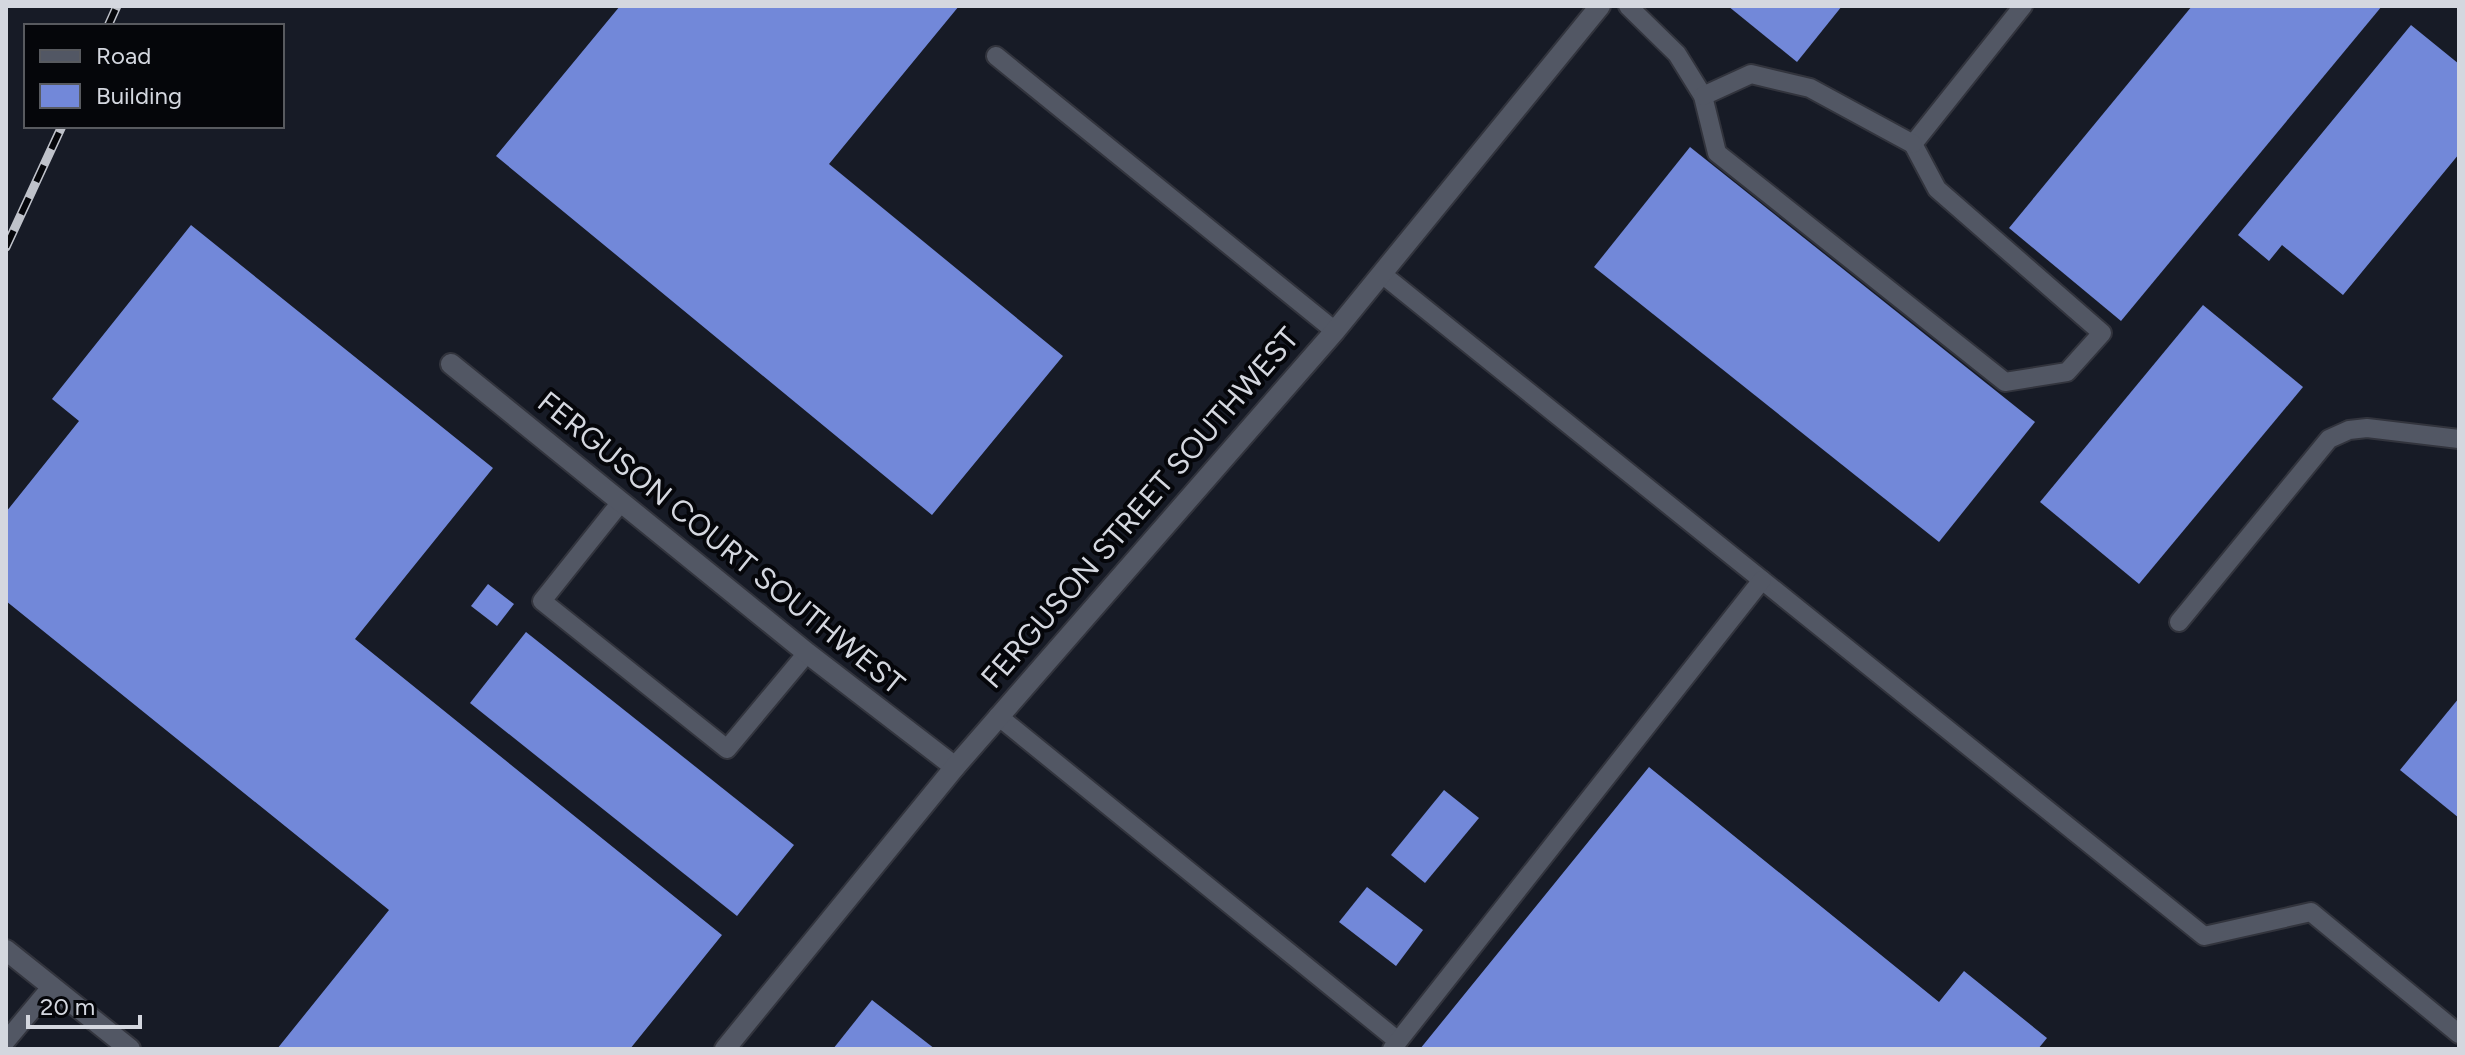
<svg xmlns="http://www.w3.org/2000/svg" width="2465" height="1055" viewBox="0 0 2465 1055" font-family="Figtree,sans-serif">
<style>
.building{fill:#7288d9}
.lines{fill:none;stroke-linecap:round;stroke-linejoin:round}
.lane-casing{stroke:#32343d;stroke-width:22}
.street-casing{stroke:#32343d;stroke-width:24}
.secondary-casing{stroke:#32343d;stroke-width:24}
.lane{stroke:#525764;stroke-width:18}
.street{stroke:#525764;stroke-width:20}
.secondary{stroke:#525764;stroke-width:20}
.rail-casing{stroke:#bfc2ca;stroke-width:9}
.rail{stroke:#05060a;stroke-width:6;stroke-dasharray:18;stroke-linecap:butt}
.labels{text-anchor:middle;stroke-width:8;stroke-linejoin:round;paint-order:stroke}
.street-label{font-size:30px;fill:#d4d7df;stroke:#05060a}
</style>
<rect width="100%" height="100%" fill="#171b26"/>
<g class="building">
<polygon points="620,6 959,6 829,164 1063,356 932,515 496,156"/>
<polygon points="1728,6 1842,6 1797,62"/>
<polygon points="2192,6 2382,6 2121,321 2009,228"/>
<polygon points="2411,25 2459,64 2459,154 2343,295 2282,245 2269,261 2238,235"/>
<polygon points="1690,147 2035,422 1939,542 1594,267"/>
<polygon points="191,225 493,468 355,639 722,935 630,1049 277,1049 389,910 6,601 6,512 79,421 52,399"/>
<polygon points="2203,305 2303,387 2139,584 2040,502"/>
<polygon points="488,584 514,604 497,626 471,606"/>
<polygon points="526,632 794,845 737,916 470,703"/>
<polygon points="2459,698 2459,818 2400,770"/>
<polygon points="1649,767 1939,1002 1964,971 2047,1038 2038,1049 1420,1049"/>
<polygon points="1444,790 1479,818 1425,883 1391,855"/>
<polygon points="1367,887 1423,930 1396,966 1339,922"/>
<polygon points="872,1000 935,1049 833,1049"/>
</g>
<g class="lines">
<g class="lane-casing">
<g id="lane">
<polyline points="1628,6 1677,54 1703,96 1717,153 2005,382 2067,372 2102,333 1937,189 1913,144 2023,6"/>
<polyline points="996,56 1335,331"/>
<polyline points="1703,96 1751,74 1810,88 1913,144"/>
<polyline points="1382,274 2204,936 2311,912 2459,1034"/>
<polyline points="621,502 542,601 727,749 807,653"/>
<polyline points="2179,622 2329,439 2349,430 2367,428 2459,439"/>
<polyline points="998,716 1398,1041"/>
<polyline points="6,1041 52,986"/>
<polyline points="1392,1049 1762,580"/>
</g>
</g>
<g class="street-casing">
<g id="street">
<polyline points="451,364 807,653 955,767"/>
<polyline points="6,950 130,1049"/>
</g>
</g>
<g class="secondary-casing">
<polyline id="secondary" points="725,1049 955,767 1335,331 1600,6"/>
</g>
<use href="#lane" class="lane"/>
<use href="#street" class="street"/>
<use href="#secondary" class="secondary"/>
<g class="rail-casing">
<g id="rail">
<polyline points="108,26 117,6"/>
<polyline points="6,247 62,126"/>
</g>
</g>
<use href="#rail" class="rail"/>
</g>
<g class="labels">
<g class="street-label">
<text transform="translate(1140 508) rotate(-49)" y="10">FERGUSON STREET SOUTHWEST</text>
<text transform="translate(721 543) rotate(39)" y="10">FERGUSON COURT SOUTHWEST</text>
</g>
</g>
<rect width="2465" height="1055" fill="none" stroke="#d4d7df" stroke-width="16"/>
<rect x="24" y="24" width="260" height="104" fill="#05060a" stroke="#585a5f" stroke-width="2"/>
<rect x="40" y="50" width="40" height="12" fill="#525764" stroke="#585a5f" stroke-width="2"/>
<text x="96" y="64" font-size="24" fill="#d4d7df">Road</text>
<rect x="40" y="84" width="40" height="24" fill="#7288d9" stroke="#585a5f" stroke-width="2"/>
<text x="96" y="104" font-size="24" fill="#d4d7df">Building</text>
<path d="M28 1015v12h112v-12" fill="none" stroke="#d4d7df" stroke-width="4"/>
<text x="40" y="1015" font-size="24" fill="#d4d7df" stroke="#05060a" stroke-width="6" paint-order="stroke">20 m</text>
</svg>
